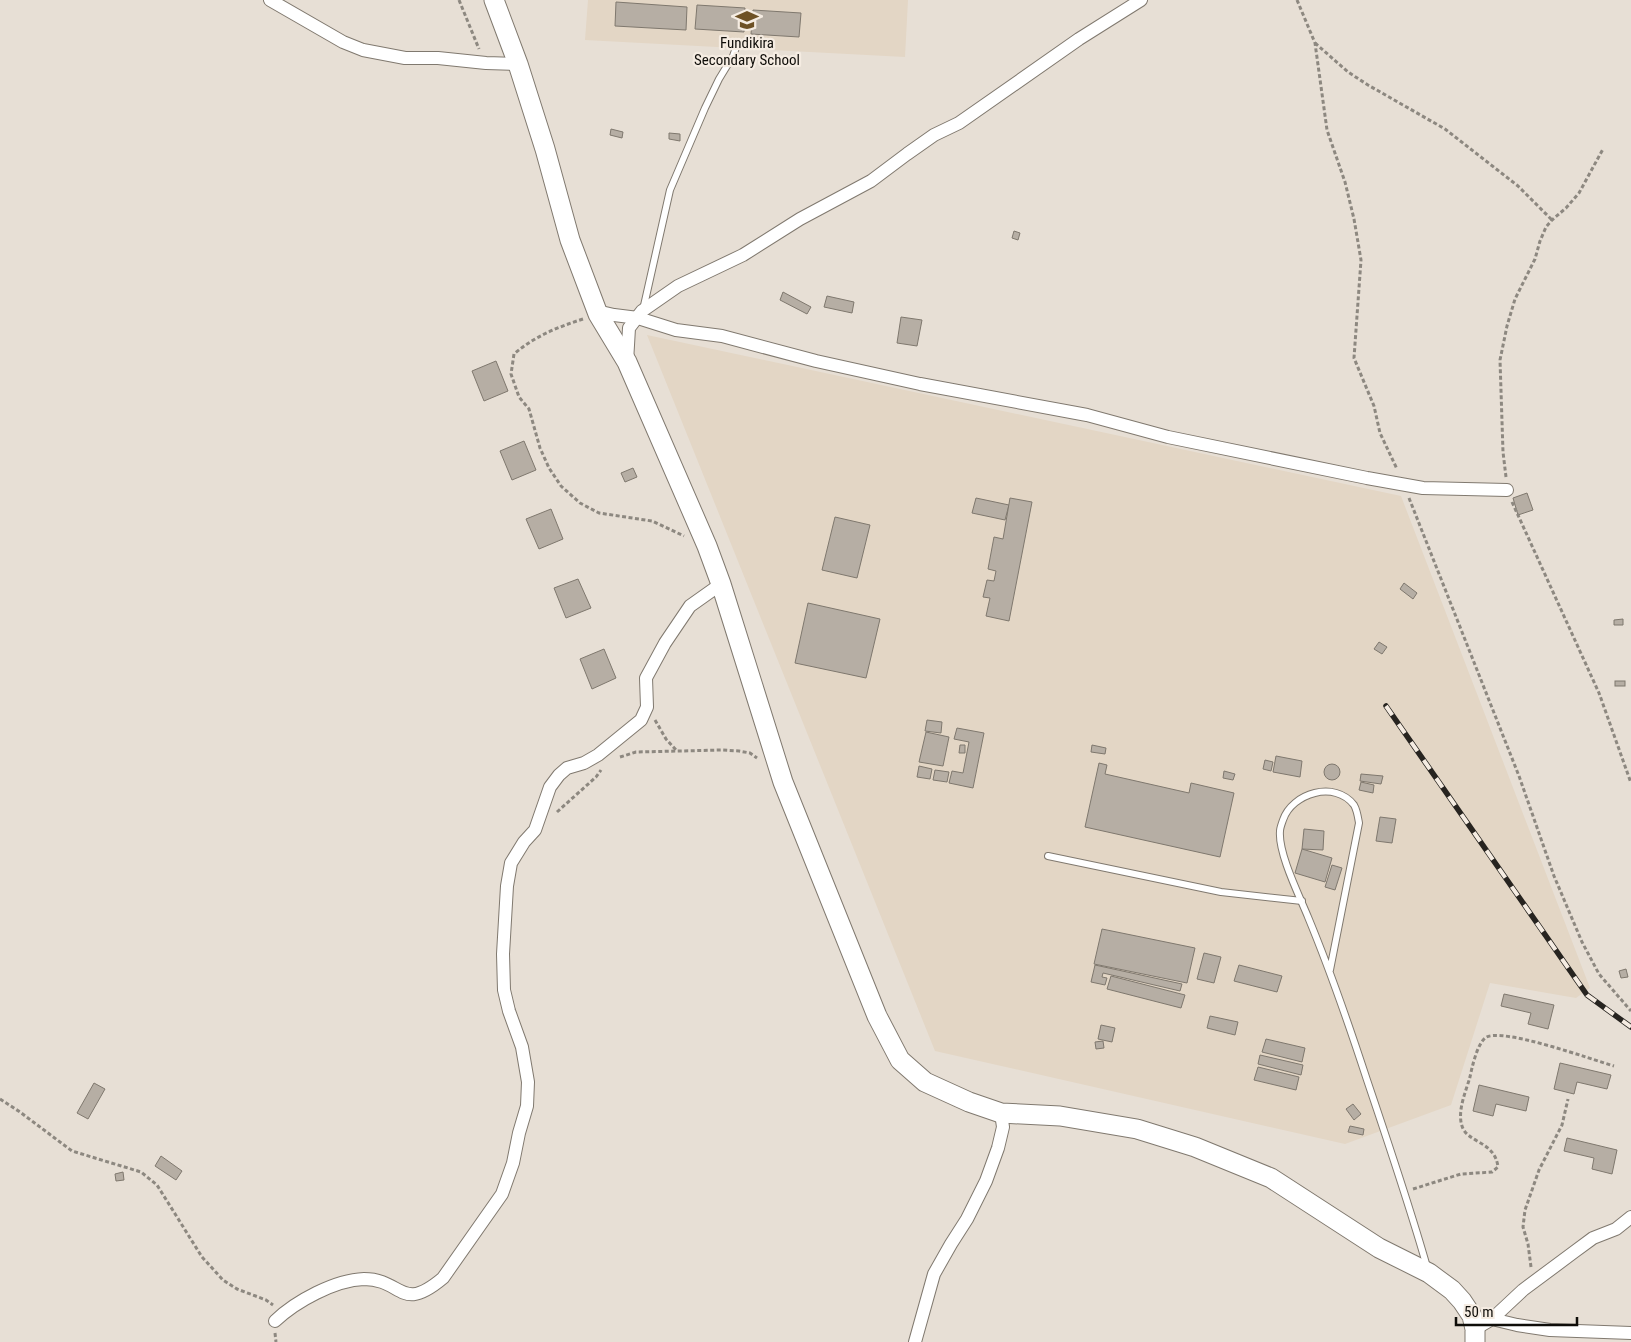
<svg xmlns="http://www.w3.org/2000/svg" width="1631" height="1342" font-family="'Roboto Condensed',sans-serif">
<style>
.built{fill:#e3d6c5}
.building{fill:#b6aea4;stroke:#7f786e}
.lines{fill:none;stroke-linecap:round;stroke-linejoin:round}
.lane-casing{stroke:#80796f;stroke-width:8}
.street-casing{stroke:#80796f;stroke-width:14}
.secondary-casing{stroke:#80796f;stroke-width:21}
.path{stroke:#8d8880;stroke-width:3;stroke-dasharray:4 2.5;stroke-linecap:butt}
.lane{stroke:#fff;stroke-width:6}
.street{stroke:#fff;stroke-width:12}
.secondary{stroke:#fff;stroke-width:19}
.rail-casing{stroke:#272420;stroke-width:5.5}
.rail{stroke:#f5ece2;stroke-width:4;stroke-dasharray:11;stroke-linecap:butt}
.labels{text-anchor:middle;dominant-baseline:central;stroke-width:4.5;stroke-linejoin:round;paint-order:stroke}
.poi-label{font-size:15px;fill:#0f0d09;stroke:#f5ece2}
</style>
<rect width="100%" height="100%" fill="#e7dfd5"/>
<!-- built -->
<g class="built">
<path d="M588,0H908L905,57L585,40Z"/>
<path d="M647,335L1401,496L1590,988L1576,998L1490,983L1451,1105L1345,1144L935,1051Z"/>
</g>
<!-- building -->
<g class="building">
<path d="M616,2L687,7L686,30L615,26Z"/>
<path d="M697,5L745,8L744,32L695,29Z"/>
<path d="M753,10L801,13L799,37L751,34Z"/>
<path d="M611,129L623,132L622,138L610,135Z"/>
<path d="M669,133L680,134V141L669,139Z"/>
<path d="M1014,231L1020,233L1018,240L1012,238Z"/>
<path d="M783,292L811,307L807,314L780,300Z"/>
<path d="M827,296L854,302L852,313L824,307Z"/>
<path d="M901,317L922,320L917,346L897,343Z"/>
<path d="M496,361L508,391L484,401L472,371Z"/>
<path d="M524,441L536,470L512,480L500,451Z"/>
<path d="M633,468L637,477L625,482L621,473Z"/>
<path d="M1527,493L1533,510L1518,515L1513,498Z"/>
<path d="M976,498L1009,505L1005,520L972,513Z"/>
<path d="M1010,498L1032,502L1009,621L986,616L990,598L983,597L987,580L994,581L996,571L988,569L994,537L1003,539Z"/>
<path d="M551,509L563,539L539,549L526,519Z"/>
<path d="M835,517L870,525L857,578L822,570Z"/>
<path d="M578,579L591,608L566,618L554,588Z"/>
<path d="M1404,583L1417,593L1413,599L1400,589Z"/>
<path d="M808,603L880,619L866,678L795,663Z"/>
<path d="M1623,619V625H1614V620Z"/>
<path d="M1379,642L1387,647L1382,654L1374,649Z"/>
<path d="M604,649L616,678L592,689L580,659Z"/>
<rect x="1615" y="681" width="10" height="5"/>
<path d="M927,720L942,722L941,733L925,731Z"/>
<path d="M957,728L984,733L973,788L949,783L952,771L963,773L969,742L954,739Z"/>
<path d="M926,732L949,737L943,766L919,762Z"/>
<path d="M960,745H965V753H959Z"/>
<path d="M1092,745L1106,748L1105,754L1091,752Z"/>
<path d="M1276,756L1302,761L1300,777L1273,772Z"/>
<path d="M1265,760L1273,762L1271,771L1263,769Z"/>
<path d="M1099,763L1107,765L1105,774L1189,793L1191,783L1234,793L1220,857L1085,827Z"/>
<circle cx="1332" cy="772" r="8"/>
<path d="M919,766L932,769L930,779L917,777Z"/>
<path d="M935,770L949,772L947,782L933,780Z"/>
<path d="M1224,771L1235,774L1233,780L1223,778Z"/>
<path d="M1361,774L1383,776L1381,784L1360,781Z"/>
<path d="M1361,782L1374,785L1373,793L1359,790Z"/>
<path d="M1380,817L1396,819L1392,843L1376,841Z"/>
<path d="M1304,829L1324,831L1323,850L1302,849Z"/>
<path d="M1302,849L1332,858L1325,882L1295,873Z"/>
<path d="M1332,865L1342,868L1335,890L1325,887Z"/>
<path d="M1102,929L1195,948L1187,983L1094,964Z"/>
<path d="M1204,953L1221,957L1214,983L1197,979Z"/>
<path d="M1095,965L1182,984L1180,991L1103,973L1102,977L1107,978L1105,985L1091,982Z"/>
<path d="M1239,965L1282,976L1277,992L1234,981Z"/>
<path d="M1626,969L1628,977L1621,978L1619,971Z"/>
<path d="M1111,976L1185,995L1181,1008L1107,989Z"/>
<path d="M1504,994L1554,1005L1548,1029L1528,1024L1531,1013L1501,1006Z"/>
<path d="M1210,1016L1238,1022L1235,1035L1207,1028Z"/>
<path d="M1101,1025L1115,1028L1112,1042L1098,1039Z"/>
<path d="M1266,1039L1305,1048L1302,1062L1262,1052Z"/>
<path d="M1103,1041L1104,1048L1096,1049L1095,1042Z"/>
<path d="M1260,1055L1303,1065L1301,1075L1258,1064Z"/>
<path d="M1560,1063L1611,1075L1607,1089L1577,1082L1574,1094L1554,1089Z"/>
<path d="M1258,1067L1299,1077L1296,1090L1254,1080Z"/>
<path d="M94,1083L105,1089L88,1119L77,1113Z"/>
<path d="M1479,1085L1529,1097L1526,1111L1496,1104L1493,1116L1473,1111Z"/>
<path d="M1353,1104L1361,1114L1354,1120L1346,1109Z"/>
<path d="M1350,1126L1364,1129L1363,1135L1348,1132Z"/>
<path d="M1567,1138L1617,1150L1612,1174L1592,1169L1594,1158L1564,1151Z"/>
<path d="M161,1156L182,1171L176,1180L155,1166Z"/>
<path d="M123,1172L124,1180L116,1181L115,1174Z"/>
</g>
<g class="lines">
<defs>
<g id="lane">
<path d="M643,310L670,190L705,108L719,79L733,56L738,42"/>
<path d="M1048,856L1221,892L1302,901"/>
<path d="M1330,970L1359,823C1358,817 1357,810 1354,805C1335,780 1292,793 1283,820C1282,823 1280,828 1280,831C1278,853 1299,895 1308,917C1330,970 1349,1025 1367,1080C1388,1142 1409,1204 1427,1267"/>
</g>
<g id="street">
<path d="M270,0L343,42L363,50L405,58H438L486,63L518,64"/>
<path d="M598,314L601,312L614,315L638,318L676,330L722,336L816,361L920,384L1087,415L1168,437L1367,478L1423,488L1507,490"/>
<path d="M627,362L629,328L642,311L678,286L743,255L800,219L871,181L907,154L934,135L959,123L1079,39L1141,0"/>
<path d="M1492,1319L1523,1290L1574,1252L1593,1238L1616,1229L1631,1217"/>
<path d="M275,1321C296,1301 335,1280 364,1279C403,1279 400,1314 443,1278L502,1194L513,1163L519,1133L527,1106L528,1082L522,1047L509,1011L504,990L503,954L507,886L511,863L524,842L535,830L550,787L559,775L567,768L584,763L598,755L641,720L647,707L646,678L665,643L690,606L721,584"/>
<path d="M1475,1329L1492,1319L1517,1325L1550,1330L1631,1333"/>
<path d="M915,1342L934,1274L951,1244L967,1219L986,1181L998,1148L1003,1127L1001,1113"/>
</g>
<path id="secondary" d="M494,0L518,64L545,149L570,240L598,314L627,362L707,546L721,584L783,782L877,1016L900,1060L925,1082L969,1102L1001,1113L1060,1116L1137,1129L1195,1147L1271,1178L1379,1248L1429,1273L1452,1290L1462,1301L1472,1316L1475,1329V1342"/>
</defs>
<!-- lane casing -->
<use href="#lane" class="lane-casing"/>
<!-- street casing -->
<use href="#street" class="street-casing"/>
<!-- secondary casing -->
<use href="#secondary" class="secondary-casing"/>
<!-- path -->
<g class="path">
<path d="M459,0L479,49"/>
<path d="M1297,0L1315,43L1327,130L1345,182L1354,219L1361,260L1354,358L1374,406L1380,433L1397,469"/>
<path d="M1315,43L1348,72L1368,85L1445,129L1518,186L1552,220"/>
<path d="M583,319C558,327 535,336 514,354L511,374L519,397L529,409L540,448L549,468L561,486L580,503L599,513L652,521L684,536"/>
<path d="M1506,477L1503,452L1500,360L1507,326L1515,299L1535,259L1540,241L1546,227L1552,220L1566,208L1579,193L1603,149"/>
<path d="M1409,498L1519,776L1554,876L1582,942L1599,974L1631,1011"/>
<path d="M1512,502L1599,693L1631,783"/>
<path d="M655,720L666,739L677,751"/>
<path d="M620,757L636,752L722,750L739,751L750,753L757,758"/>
<path d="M557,812L596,777L601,770"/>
<path d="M0,1099L20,1112L72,1151L141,1172L157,1185L202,1257L223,1280L237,1289L266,1300L273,1305"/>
<path d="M1413,1189L1461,1174L1492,1172L1498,1167C1495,1141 1467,1143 1462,1126C1457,1111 1466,1091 1470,1077C1472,1067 1477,1045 1485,1038C1500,1026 1593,1060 1614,1066"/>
<path d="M1531,1267L1528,1244L1523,1227L1525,1210L1539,1170L1562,1125L1568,1099"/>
<path d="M275,1333L276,1342"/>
</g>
<!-- lane -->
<use href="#lane" class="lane"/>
<!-- street -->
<use href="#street" class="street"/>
<!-- secondary -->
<use href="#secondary" class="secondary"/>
<defs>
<path id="rail" d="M1386,706L1587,995L1631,1027"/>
</defs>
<!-- rail casing -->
<use href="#rail" class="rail-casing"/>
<!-- rail -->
<use href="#rail" class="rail"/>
</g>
<!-- icons -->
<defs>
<symbol id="school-bare" viewBox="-9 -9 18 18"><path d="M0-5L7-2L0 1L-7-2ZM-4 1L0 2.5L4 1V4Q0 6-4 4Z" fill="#6e5125" stroke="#f5ece2" stroke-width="2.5" paint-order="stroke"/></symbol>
</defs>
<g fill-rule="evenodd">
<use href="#school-bare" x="731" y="4" width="32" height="32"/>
</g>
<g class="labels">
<!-- poi labels -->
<g class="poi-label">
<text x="747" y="43">Fundikira<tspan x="747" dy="17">Secondary School</tspan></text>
</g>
</g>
<!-- scale -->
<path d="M1456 1317v8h121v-8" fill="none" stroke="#0f0d09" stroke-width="2.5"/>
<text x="1464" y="1317" font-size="15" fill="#0f0d09" stroke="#f5ece2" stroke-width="4" paint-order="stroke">50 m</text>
</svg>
